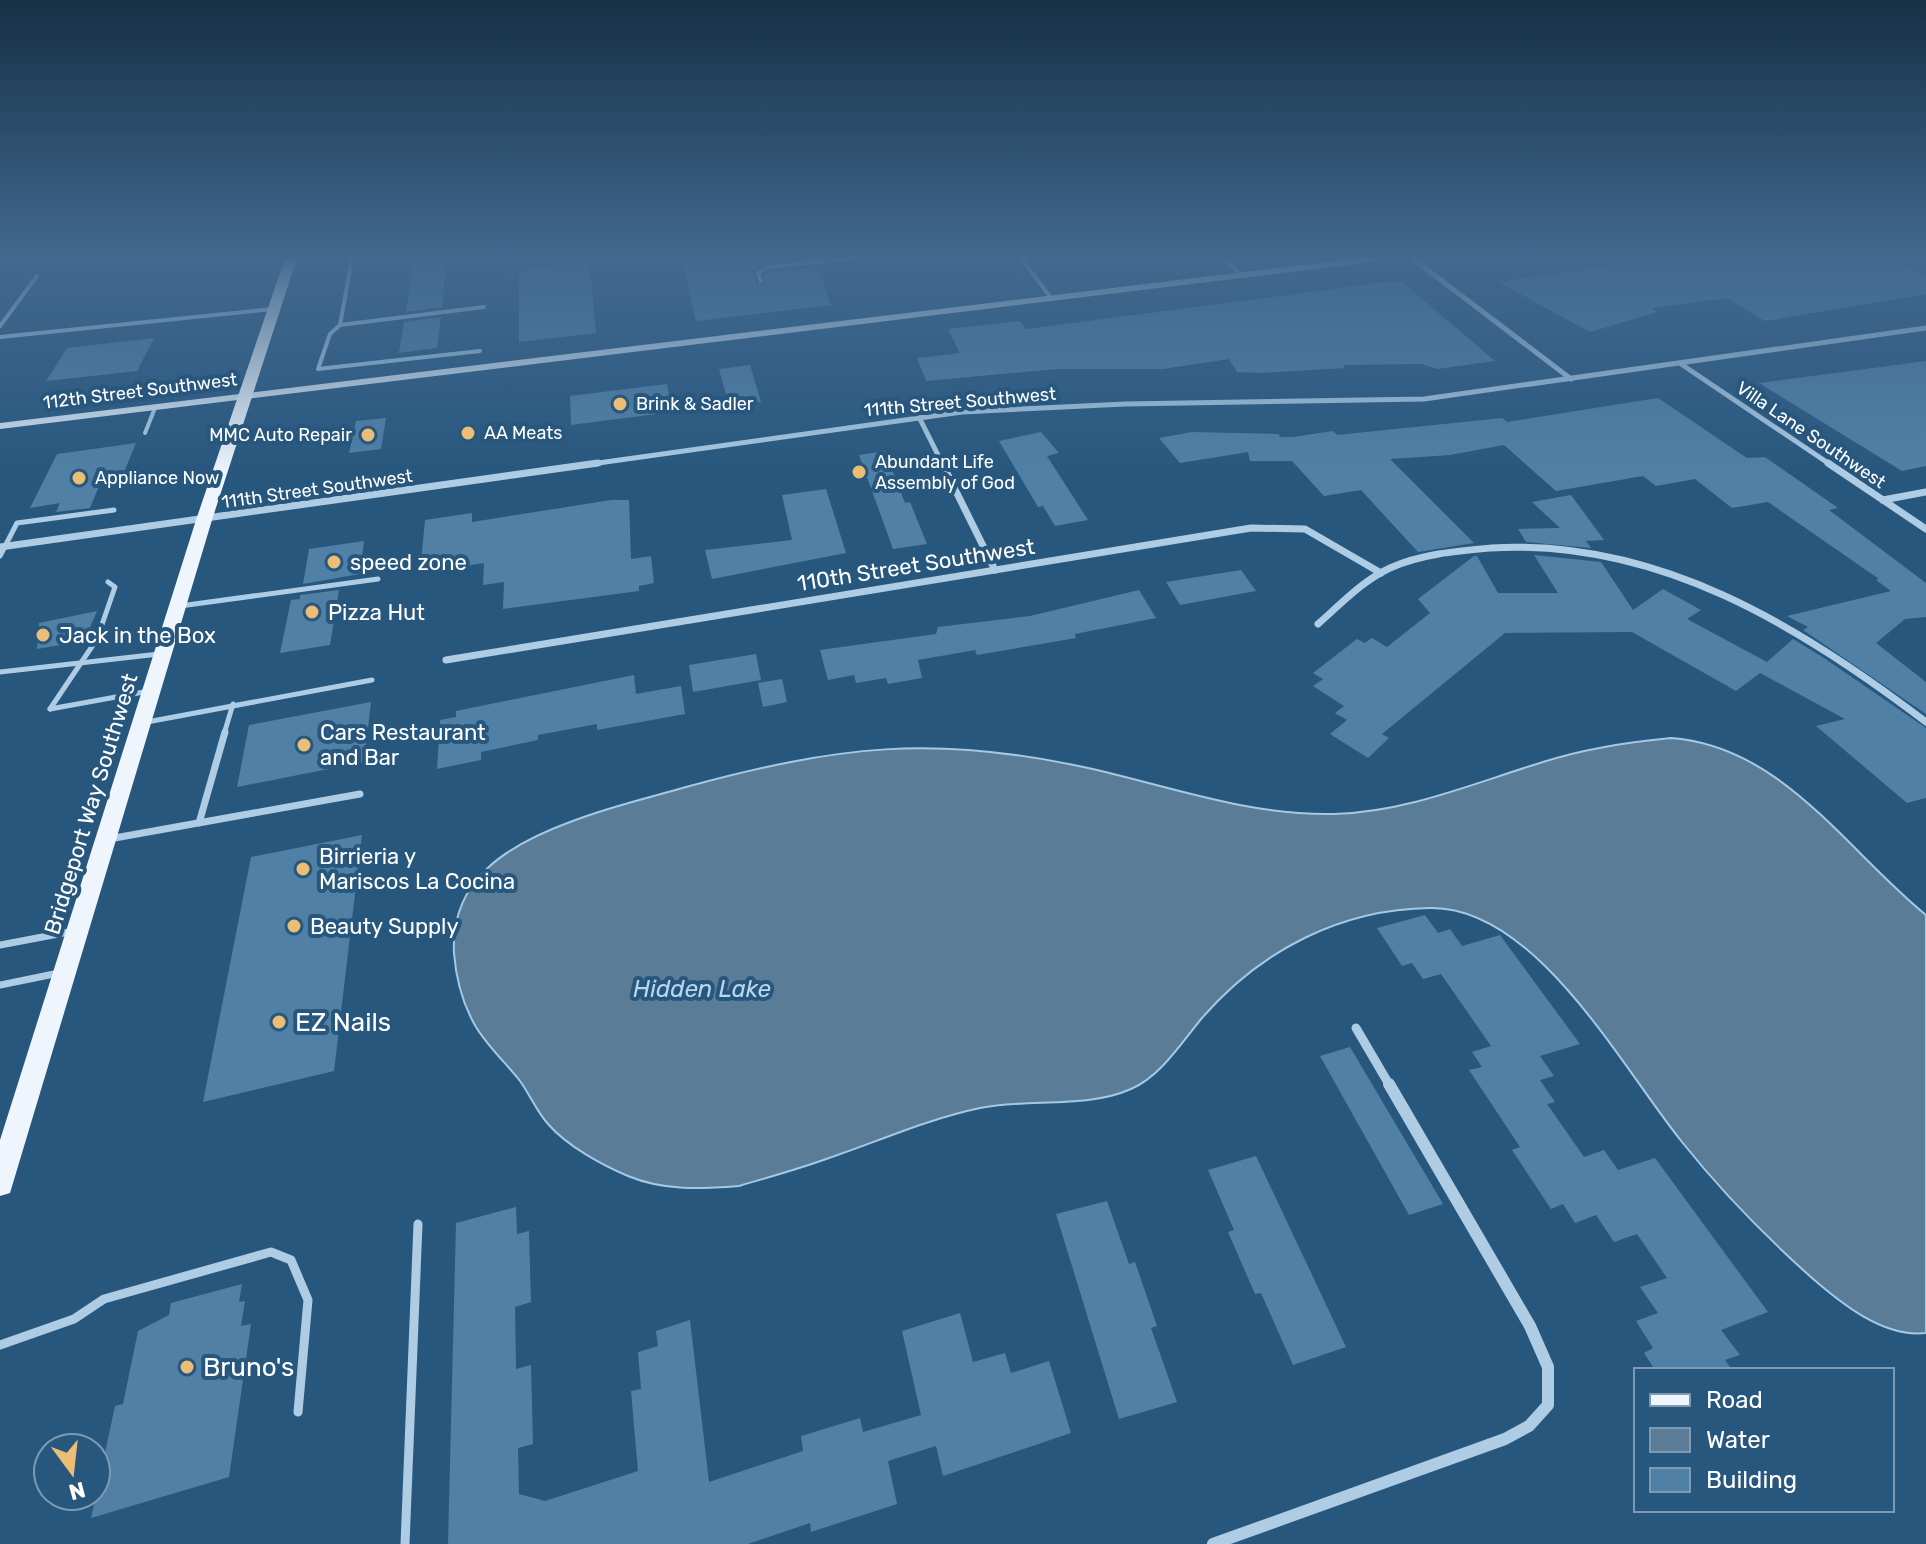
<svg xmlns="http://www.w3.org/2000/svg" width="1926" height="1544" font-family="Rubik,sans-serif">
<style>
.water{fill:#5b7c97;stroke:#a3c9e5;stroke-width:2}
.building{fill:#5080a6}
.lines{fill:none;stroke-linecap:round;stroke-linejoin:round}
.lane-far3{stroke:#aecde5;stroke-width:4}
.lane-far2{stroke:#aecde5;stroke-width:5}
.lane-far1{stroke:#aecde5;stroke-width:7}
.lane{stroke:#aecde5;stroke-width:9}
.street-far3{stroke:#aecde5;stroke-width:5}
.street-far2{stroke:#aecde5;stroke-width:7}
.street-far1{stroke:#aecde5;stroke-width:9}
.street{stroke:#aecde5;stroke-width:12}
.secondary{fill:#d7e7f5;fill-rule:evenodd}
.primary{fill:#eef5fd;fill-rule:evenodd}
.poi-dot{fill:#ecbd74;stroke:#28577e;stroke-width:3}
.labels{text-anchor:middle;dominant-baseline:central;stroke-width:8;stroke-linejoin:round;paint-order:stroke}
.far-street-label{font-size:18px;fill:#fff;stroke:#28577e}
.far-poi-label{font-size:18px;fill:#fff;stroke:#28577e;text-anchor:start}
.poi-label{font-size:22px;fill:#fff;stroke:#28577e;text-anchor:start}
.street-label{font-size:22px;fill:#fff;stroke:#28577e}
.water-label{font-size:24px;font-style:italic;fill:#b9d6ed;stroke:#28577e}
.near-poi-label{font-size:26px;fill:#fff;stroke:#28577e;text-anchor:start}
</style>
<rect width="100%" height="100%" fill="#28577e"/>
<!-- water -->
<path class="water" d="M1671,738C1782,746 1846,850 1926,915V1333C1884,1338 1842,1304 1812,1278C1765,1236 1721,1191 1682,1142C1622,1068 1536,906 1430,908C1340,909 1260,951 1202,1018C1182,1042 1161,1076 1131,1089C1086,1109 1029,1098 980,1108C928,1119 879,1141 829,1158C799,1169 769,1177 739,1186C701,1189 664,1191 628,1176C602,1165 567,1146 548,1124C537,1112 530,1095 520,1081C506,1063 488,1047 476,1027C463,1005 456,979 454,953C450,879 508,845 570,822C608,807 648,798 686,787C837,746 933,734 1088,768C1169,786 1249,816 1334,814C1407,812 1474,783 1543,762C1584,749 1628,742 1671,738Z"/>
<!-- building -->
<g class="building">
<path d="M414,258H447L442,307L406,312Z"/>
<path d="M556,258H589L596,333L519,342V270L556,266Z"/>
<path d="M682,258H808L765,263L753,271L756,283L764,285V275L770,272L817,267L831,305L696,321Z"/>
<path d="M1655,258H1892L1926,275V294L1765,321L1727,298L1651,308L1657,312L1590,332L1499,282Z"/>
<path d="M1386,282H1402L1495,361L1437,369L1421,364L1343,365L1345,368L1260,373L1237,372L1229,359L1163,369H1057L926,381L917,358L960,353L948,329L1020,321L1026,329Z"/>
<path d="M441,317L437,348L399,353L404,322Z"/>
<path d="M154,338L137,371L46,381L67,348Z"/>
<path d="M1926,361V466L1902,471L1759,383Z"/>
<path d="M750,365L761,402L729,406L719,369Z"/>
<path d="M667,384L672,412L571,425L570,396Z"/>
<path d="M1658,398L1747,458L1765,457L1838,508L1829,510L1926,583V617L1905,619L1876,643L1926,682V714L1803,630L1808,627L1787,616L1891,591L1876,580L1879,579L1768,502L1732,508L1695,479L1656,486L1643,476L1556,491L1504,445L1450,455L1390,459L1474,543L1418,552L1361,490L1324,496L1292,461H1250L1248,452L1180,463L1159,438L1192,432L1279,434L1280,437H1293L1333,431L1337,435L1502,418L1507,422Z"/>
<path d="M386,418L381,449L349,453L356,421Z"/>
<path d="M1041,432L1059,453L1047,456L1088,520L1055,526L1043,506L1038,507L999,441Z"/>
<path d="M136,443L122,477L102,479L90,508L56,512L60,503L30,508L57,454Z"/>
<path d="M885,451L905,503L910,502L927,544L893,549L859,455Z"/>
<path d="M826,489L846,553L712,579L705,550L792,540L782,495Z"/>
<path d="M1571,495L1604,540L1586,541L1591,548L1526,542L1518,529L1560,528L1532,502Z"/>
<path d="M611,500H629L631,559L651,556L654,583L639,586V591L503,609L504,582L483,585L484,563L420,573L425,520L472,513V522Z"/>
<path d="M364,541L360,574L303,584L309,549Z"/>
<path d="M1534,555L1601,562L1633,610L1663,589L1701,610L1687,619L1767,662L1793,639L1824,658L1926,728V798L1907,803L1816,726L1845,719L1760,673L1736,691L1632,632L1505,633L1382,734L1389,738L1368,758L1330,734L1347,720L1335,713L1344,706L1313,686L1323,679L1313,673L1357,639L1365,643L1372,638L1387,647L1430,613L1418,599L1474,556H1477L1498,593H1558Z"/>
<path d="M1241,570L1256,591L1180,605L1166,582Z"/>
<path d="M339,590L330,645L280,653L291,600L300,599V595Z"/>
<path d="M1139,590L1156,618L1075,634L1076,638L977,655L975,650L918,660L922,678L888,684L886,678L856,683L854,675L828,680L820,650L936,634L938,627L1030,616Z"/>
<path d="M97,611L84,641L37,649L39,623Z"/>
<path d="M756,654L761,680L693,692L689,665Z"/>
<path d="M634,675L636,694L681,686L685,714L597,730V724L538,735V740L481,752V760L437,769L440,720L456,717V711Z"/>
<path d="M782,679L787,702L763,707L758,683Z"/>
<path d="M371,702L364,762L237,787L249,725Z"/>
<path d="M362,835L334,1071L203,1102L251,857Z"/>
<path d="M1425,915L1438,933L1450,929L1462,946L1500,935L1580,1044L1540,1056L1554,1076L1540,1080L1555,1102L1547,1104L1584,1157L1604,1150L1618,1170L1655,1158L1768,1312L1721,1330L1740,1355L1725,1360L1732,1370H1655L1644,1353L1653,1348L1636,1321L1658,1313L1640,1287L1667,1278L1637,1234L1614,1242L1596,1215L1575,1223L1563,1204L1551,1209L1512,1150L1520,1147L1469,1070L1482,1067L1472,1052L1491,1046L1441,974L1423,979L1412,963L1402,966L1377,928Z"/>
<path d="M1350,1047L1443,1204L1409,1215L1320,1056Z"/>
<path d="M1256,1156L1346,1347L1293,1365L1261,1293L1255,1294L1228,1232L1234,1230L1208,1170Z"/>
<path d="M1107,1201L1129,1264L1135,1262L1157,1326L1151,1328L1177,1402L1119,1419L1056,1214Z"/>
<path d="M516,1207L517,1234L529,1231L531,1302L515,1307L516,1369L531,1365L533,1444L518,1448L519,1494L545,1501L638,1471L631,1391L641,1389L638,1352L658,1346L656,1331L690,1320L709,1482L803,1451L801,1436L860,1418L863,1432L921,1415L902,1331L960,1313L973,1362L1005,1353L1011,1373L1049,1361L1071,1433L943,1476L936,1446L888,1461L897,1504L811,1532L810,1523L748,1544H448L456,1223Z"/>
<path d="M242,1284L239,1302L245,1301L241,1326L251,1324L229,1477L91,1518L115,1406L123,1404L138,1331L169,1315L171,1303Z"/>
</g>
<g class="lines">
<!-- lane-far3 -->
<g class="lane-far3">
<path d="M1021,258L1051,298"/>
<path d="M1223,258L1241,274"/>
<path d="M761,281L758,273L768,267L855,258"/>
<path d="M340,325L352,258"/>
<path d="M0,326L37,276"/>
<path d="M0,337L273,309"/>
<path d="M480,351L318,369L330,334L340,325L484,307"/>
<path d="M145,433L155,408"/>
</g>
<!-- lane-far2 -->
<g class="lane-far2">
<path d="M0,556L17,523L114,510"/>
<path d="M180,606L378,579"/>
<path d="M0,672L159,654"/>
<path d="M50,709L97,639L115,587L108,582"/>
<path d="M50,709L149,691"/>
<path d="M147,722L372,680"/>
<path d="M224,734L233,704"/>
</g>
<!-- lane-far1 -->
<g class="lane-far1">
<path d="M199,823L225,732"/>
<path d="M109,839L360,794"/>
<path d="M0,945L74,931"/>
<path d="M0,985L59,973"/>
</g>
<!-- lane -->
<g class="lane">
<path d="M0,1345L74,1319L104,1299L271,1252L291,1260L308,1300L298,1412"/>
<path d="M405,1544L418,1224"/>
</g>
<!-- street-far3 -->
<g class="street-far3">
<path d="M1412,258L1571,379"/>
<path d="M1681,364L1831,465"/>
<path d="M919,417L943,465"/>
<path d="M584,465L962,412L1125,404L1424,399L1926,328"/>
</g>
<!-- street-far2 -->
<g class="street-far2">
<path d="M942,463L995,570"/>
<path d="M1828,463L1926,529"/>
<path d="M1883,500L1926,492"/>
<path d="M0,547L598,463"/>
<path d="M1318,624C1341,604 1362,581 1390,568C1421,554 1457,551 1491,548C1656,538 1799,625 1926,722"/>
<path d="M446,660L1251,528L1305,529L1381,573"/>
</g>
<!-- street-far1 -->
<path class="street-far1" d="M1356,1028L1390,1086"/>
<!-- street -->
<path class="street" d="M1213,1544L1505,1439L1529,1426L1548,1405V1367L1530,1326L1389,1084"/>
<!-- secondary -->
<path class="secondary" d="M1359,258H1385L1380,261L0,429V423Z"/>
<!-- primary -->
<path class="primary" d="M285,258H297L212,520L13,1183L10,1193L0,1196V1140L196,520Z"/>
</g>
<!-- sky -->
<linearGradient id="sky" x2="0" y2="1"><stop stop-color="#163045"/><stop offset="0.54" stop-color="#42698f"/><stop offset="1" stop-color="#42698f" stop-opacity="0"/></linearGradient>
<rect width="1926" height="474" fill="url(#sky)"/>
<!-- markers -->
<g class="poi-dot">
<circle cx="620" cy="404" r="8"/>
<circle cx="468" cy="433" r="8"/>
<circle cx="368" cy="435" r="8"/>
<circle cx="859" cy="472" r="8"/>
<circle cx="79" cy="478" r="8"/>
<circle cx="334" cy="562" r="8"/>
<circle cx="312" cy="612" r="8"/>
<circle cx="43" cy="635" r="8"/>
<circle cx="304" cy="745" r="8"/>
<circle cx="303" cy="869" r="8"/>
<circle cx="294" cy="926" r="8"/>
<circle cx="279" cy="1022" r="8"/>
<circle cx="187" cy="1367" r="8"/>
</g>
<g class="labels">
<!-- far-street labels -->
<g class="far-street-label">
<text transform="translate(140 391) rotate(-7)">112th Street Southwest</text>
<text transform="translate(960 402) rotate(-5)">111th Street Southwest</text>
<text transform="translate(1811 435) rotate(34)">Villa Lane Southwest</text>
<text transform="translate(317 489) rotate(-8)">111th Street Southwest</text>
</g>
<!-- far-poi labels -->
<g class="far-poi-label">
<text x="636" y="404">Brink &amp; Sadler</text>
<text x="484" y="433">AA Meats</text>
<text x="352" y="435" text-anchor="end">MMC Auto Repair</text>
<text x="875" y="462">Abundant Life<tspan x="875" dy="21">Assembly of God</tspan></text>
<text x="95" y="478">Appliance Now</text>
</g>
<!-- poi labels -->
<g class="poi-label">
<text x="350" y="562">speed zone</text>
<text x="328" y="612">Pizza Hut</text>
<text x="59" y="635">Jack in the Box</text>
<text x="320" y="732">Cars Restaurant<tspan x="320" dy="25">and Bar</tspan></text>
<text x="319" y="856">Birrieria y<tspan x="319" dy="25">Mariscos La Cocina</tspan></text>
<text x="310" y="926">Beauty Supply</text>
</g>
<!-- street labels -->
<g class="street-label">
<text transform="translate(916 565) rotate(-9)">110th Street Southwest</text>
<text transform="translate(91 804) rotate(-73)">Bridgeport Way Southwest</text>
</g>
<!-- water labels -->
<g class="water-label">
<text x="702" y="989">Hidden Lake</text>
</g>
<!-- near-poi labels -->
<g class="near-poi-label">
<text x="295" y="1022">EZ Nails</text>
<text x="203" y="1367">Bruno's</text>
</g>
</g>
<!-- legend -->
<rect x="1634" y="1368" width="260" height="144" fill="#28577e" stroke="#7e9ab2" stroke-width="2"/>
<rect x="1650" y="1394" width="40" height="12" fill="#eef5fd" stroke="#7e9ab2" stroke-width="2"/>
<text x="1706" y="1408" font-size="24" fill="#ffffff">Road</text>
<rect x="1650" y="1428" width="40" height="24" fill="#5b7c97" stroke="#7e9ab2" stroke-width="2"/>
<text x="1706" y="1448" font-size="24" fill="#ffffff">Water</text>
<rect x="1650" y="1468" width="40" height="24" fill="#5080a6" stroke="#7e9ab2" stroke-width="2"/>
<text x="1706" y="1488" font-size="24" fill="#ffffff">Building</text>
<!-- north arrow -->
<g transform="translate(72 1472) rotate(165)"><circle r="38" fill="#28577e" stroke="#7e9ab2" stroke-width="2"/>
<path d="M0-6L14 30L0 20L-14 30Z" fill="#ecbd74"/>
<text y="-12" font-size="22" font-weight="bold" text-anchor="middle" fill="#ffffff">N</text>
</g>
</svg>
